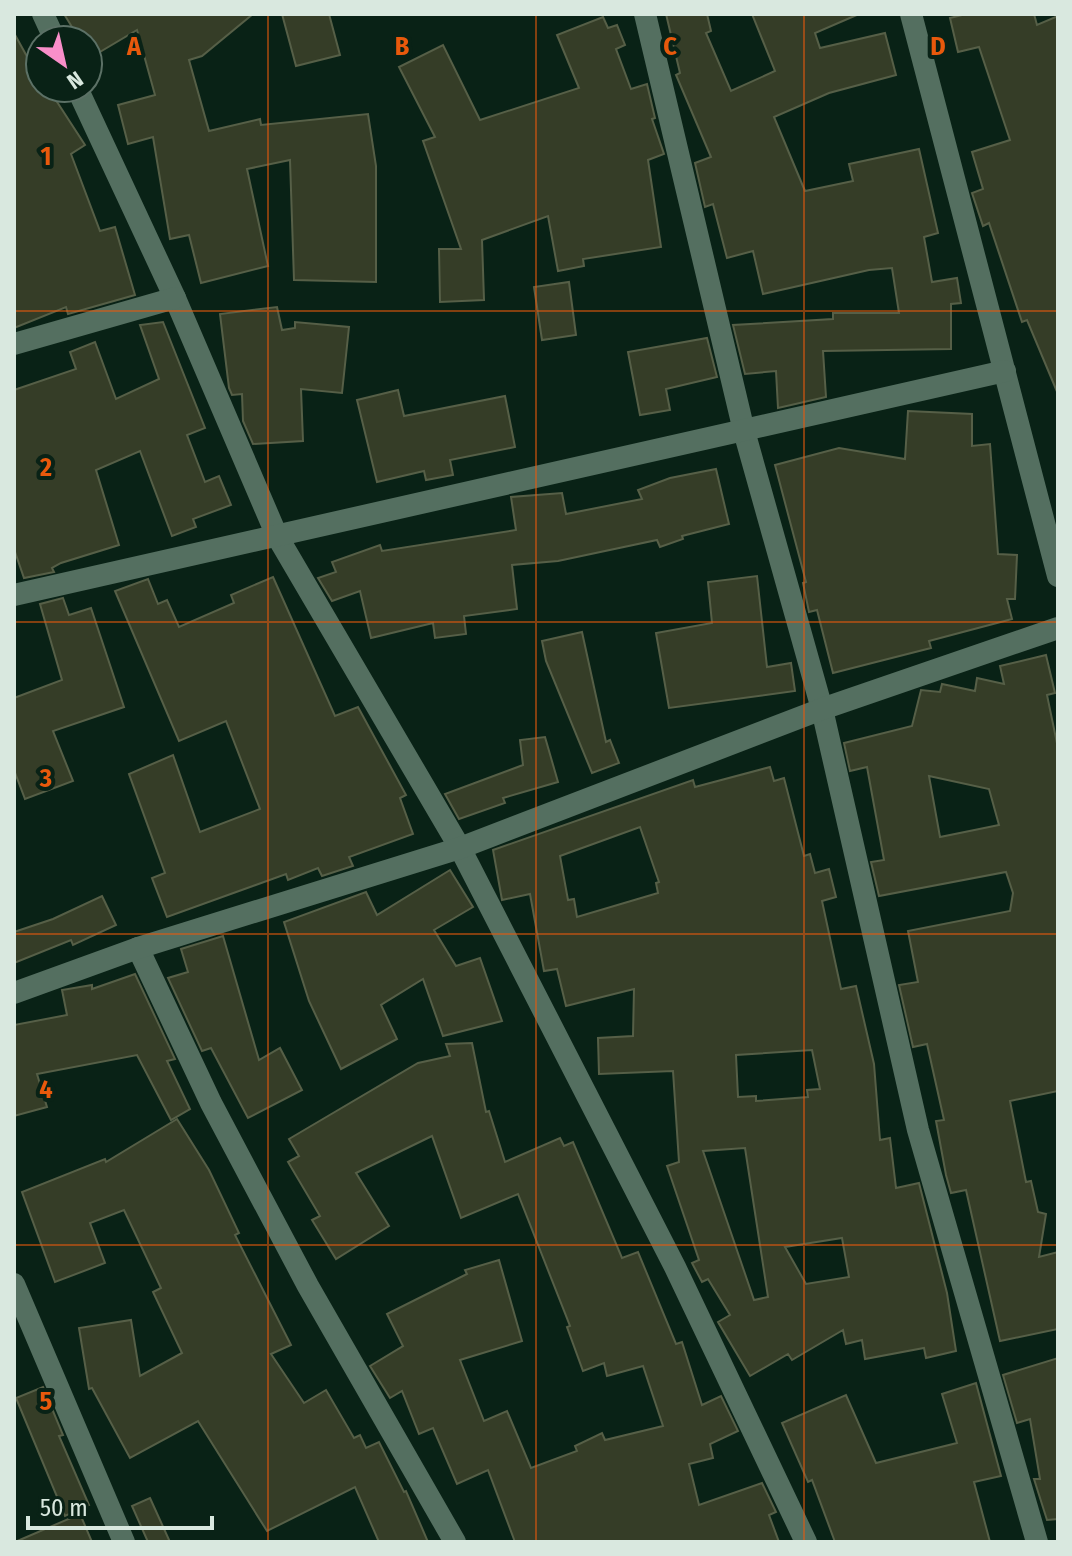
<svg xmlns="http://www.w3.org/2000/svg" width="1072" height="1556" font-family="'Fira Sans Condensed',sans-serif">
<style>
.building{fill:#353d27;stroke:#565f47;stroke-width:2;fill-rule:evenodd}
.lines{fill:none;stroke-linecap:round;stroke-linejoin:round}
.minor{stroke:#546f60;stroke-width:22}
.grid{fill:none;stroke:#e8590c;stroke-width:2;stroke-opacity:0.55}
.grid-label{font-size:26px;text-anchor:middle;font-weight:bold;fill:#e8590c;stroke:#092216;stroke-width:8;stroke-linejoin:round;paint-order:stroke}
</style>
<rect width="100%" height="100%" fill="#092216"/>
<!-- building -->
<g class="building">
<path d="M64,14H253L202,56L189,60L209,131L260,119L261,125L368,114L376,166V282L294,280L290,160L247,169L268,266L201,283L189,235L170,239L153,137L128,144L118,105L155,95L137,30L88,59V40H80Z"/>
<path d="M282,14H329L340,55L296,66Z"/>
<path d="M666,14H707L711,31L706,33L731,91L775,71L752,14H859L815,33L820,48L885,33L896,75L829,93L774,117L805,191L853,181L849,164L919,149L938,233L924,237L932,282L957,278L961,303L951,304V349L823,351L826,397L778,408L776,371L745,374L733,325L833,319V313H899L892,268L869,270L763,294L753,251L727,258L713,204L705,207L695,163L711,157L676,75L680,73Z"/>
<path d="M966,14H1034L1037,25L1058,16V394L1027,320L1022,322L989,223L983,226L972,193L983,189L972,152L1010,140L979,47L958,52L950,18Z"/>
<path d="M603,17L608,28L617,25L625,45L616,49L631,89L647,84L655,118L652,119L664,154L648,160L661,247L583,259L584,266L558,271L548,216L482,240L484,300L440,302L439,249H461L423,141L435,137L399,67L443,45L480,120L579,88L557,35Z"/>
<path d="M14,33L40,80L39,88H48L85,145L71,154L100,231L115,227L135,295L68,314L66,307L14,328Z"/>
<path d="M569,282L576,335L542,340L534,287Z"/>
<path d="M277,307L282,330L295,328V322L349,327L342,393L301,389L303,441L253,444L243,421L242,394L232,395L229,388L220,314Z"/>
<path d="M163,322L205,428L187,435L205,482L219,476L231,505L193,519L196,527L172,536L140,451L96,470L119,545L61,563L52,568L54,572L24,578L14,549V390L76,369L70,352L95,342L116,399L159,379L140,325Z"/>
<path d="M707,338L717,377L666,389L670,410L640,415L628,352Z"/>
<path d="M398,390L404,416L505,396L515,447L450,460L453,475L426,480L424,471L377,482L357,400Z"/>
<path d="M908,411L972,414V446L990,444L998,554L1017,555L1015,599H1007L1012,619L929,641L931,648L833,673L817,610L809,612L803,583L806,582L775,465L839,448L905,459Z"/>
<path d="M716,469L729,524L682,536L683,539L660,547L657,540L558,561L512,565L517,609L464,616L466,634L435,638L433,623L371,638L360,591L332,601L318,578L336,572L332,562L380,545L382,551L516,530L511,497L562,493L566,514L642,499L638,490L670,478Z"/>
<path d="M757,576L767,667L791,663L795,691L669,708L656,633L712,623L708,582Z"/>
<path d="M273,577L335,716L358,707L406,795L400,798L413,834L349,857L353,866L322,876L318,868L288,880L286,874L167,917L152,878L165,873L129,774L173,755L200,832L260,809L226,721L179,741L115,591L148,579L158,604L167,600L179,627L234,603L231,595Z"/>
<path d="M63,598L69,615L91,608L124,707L53,731L73,781L25,799L14,770V698L62,680L40,604Z"/>
<path d="M582,632L606,742L610,740L619,763L592,773L546,661L542,641Z"/>
<path d="M1046,655L1055,693L1047,695L1058,748V1091L1010,1101L1026,1182L1031,1181L1038,1212L1046,1214L1039,1257L1058,1252V1329L1000,1341L966,1190L951,1193L946,1175L936,1121L944,1120L927,1044L913,1047L899,985L918,982L908,931L1010,911L1013,893L1006,872L879,896L871,862L884,860L867,767L850,771L844,743L912,726L921,690L940,692L942,684L975,691L977,678L1004,684L1000,666ZM929,776L989,789L999,825L940,837Z"/>
<path d="M545,737L558,782L503,798L505,803L459,819L445,794L523,765L520,740Z"/>
<path d="M770,767L774,781L784,778L804,856L810,854L815,873L829,869L836,897L822,901L841,989L856,986L874,1064L880,1140L890,1138L896,1188L919,1183L947,1293L956,1351L926,1358L924,1348L865,1359L862,1340L846,1344L843,1330L792,1360L788,1354L750,1376L718,1322L730,1315L708,1279L702,1282L692,1263L699,1260L667,1166L679,1162L673,1071L599,1074L598,1038L633,1036L634,989L566,1006L557,969L544,971L530,894L502,900L493,850L693,780L695,787ZM640,827L659,882L656,883L658,893L577,917L574,899L568,900L560,856ZM812,1050L820,1089L807,1090L808,1097L756,1101V1096L738,1097L736,1055ZM745,1148L768,1297L754,1300L703,1151ZM842,1238L849,1277L806,1284L785,1247Z"/>
<path d="M450,870L473,907L434,930L456,966L480,958L502,1021L443,1036L423,979L381,1005L397,1039L341,1069L309,1001L284,922L366,892L377,915Z"/>
<path d="M102,896L116,925L73,945L71,940L14,963V932L53,919Z"/>
<path d="M223,936L259,1060L280,1048L302,1090L248,1118L211,1048L202,1051L168,978L188,972L181,949Z"/>
<path d="M135,974L175,1059L167,1061L190,1109L171,1120L137,1055L37,1074L47,1107L14,1116V1025L67,1015L62,990L92,985V989Z"/>
<path d="M472,1043L486,1112L489,1111L505,1162L560,1138L564,1146L573,1142L622,1258L638,1252L676,1344L682,1342L702,1405L721,1396L738,1431L710,1444L713,1458L689,1464L699,1505L762,1483L776,1512L769,1515L779,1542H515L488,1470L457,1484L433,1428L419,1434L402,1391L390,1398L370,1366L403,1346L387,1314L467,1274L465,1270L499,1260L522,1341L460,1360L484,1421L507,1411L531,1468L577,1451L575,1446L602,1433L605,1440L663,1426L643,1366L607,1376L604,1363L583,1371L567,1327L570,1326L518,1194L461,1218L432,1136L356,1173L389,1226L336,1259L312,1220L320,1216L288,1162L299,1156L289,1139L418,1063L450,1056L446,1044Z"/>
<path d="M177,1119L209,1170L239,1233L235,1235L291,1345L271,1354L304,1403L326,1390L354,1438L360,1435L366,1448L379,1442L404,1492L406,1491L428,1542H379L355,1487L267,1531L198,1421L130,1458L92,1388L89,1389L79,1328L131,1320L140,1376L182,1353L153,1292L161,1288L124,1210L90,1223L105,1263L55,1282L22,1192L105,1159L106,1162Z"/>
<path d="M1058,1358V1519L1047,1520L1034,1479H1040L1030,1419L1017,1423L1003,1375Z"/>
<path d="M976,1383L1001,1476L974,1482L990,1542H835L812,1480L808,1482L782,1423L846,1395L876,1463L957,1443L942,1394Z"/>
<path d="M43,1387L63,1435L59,1436L89,1505L65,1516L16,1398Z"/>
<path d="M150,1498L170,1542H148L132,1506Z"/>
<path d="M80,1514L92,1542H15Z"/>
</g>
<g class="lines">
<!-- minor -->
<g class="minor">
<path d="M43,14L55,40"/>
<path d="M645,14L744,431L822,709L918,1130L1037,1542"/>
<path d="M911,14L1058,576"/>
<path d="M77,88L175,298L277,536L460,848L675,1267L806,1542"/>
<path d="M14,344L175,298"/>
<path d="M14,595L1005,371"/>
<path d="M138,948L211,1103L308,1286L455,1542"/>
<path d="M14,993L138,948L460,848L822,709L1058,628"/>
<path d="M14,1284L124,1542"/>
</g>
</g>
<!-- grid -->
<path class="grid" d="M268,14V1542M536,14V1542M804,14V1542M14,311H1058M14,622H1058M14,934H1058M14,1245H1058"/>
<g class="grid-label">
<text x="134" y="55">A</text>
<text x="402" y="55">B</text>
<text x="670" y="55">C</text>
<text x="938" y="55">D</text>
<text x="46" y="165">1</text>
<text x="46" y="476">2</text>
<text x="46" y="787">3</text>
<text x="46" y="1098">4</text>
<text x="46" y="1410">5</text>
</g>
<!-- border -->
<rect width="1072" height="1556" fill="none" stroke="#d9e8df" stroke-width="32"/>
<!-- north arrow -->
<g transform="translate(64 64) rotate(146)"><circle r="38" fill="#092216" stroke="#5c7166" stroke-width="2"/>
<path d="M0-6L14 30L0 20L-14 30Z" fill="#f98fc9"/>
<text y="-12" font-size="22" font-weight="bold" text-anchor="middle" fill="#d9e8df">N</text>
</g>
<!-- scale -->
<path d="M28 1516v12h184v-12" fill="none" stroke="#d9e8df" stroke-width="4"/>
<text x="40" y="1516" font-size="24" fill="#d9e8df" stroke="#092216" stroke-width="6" paint-order="stroke">50 m</text>
</svg>
